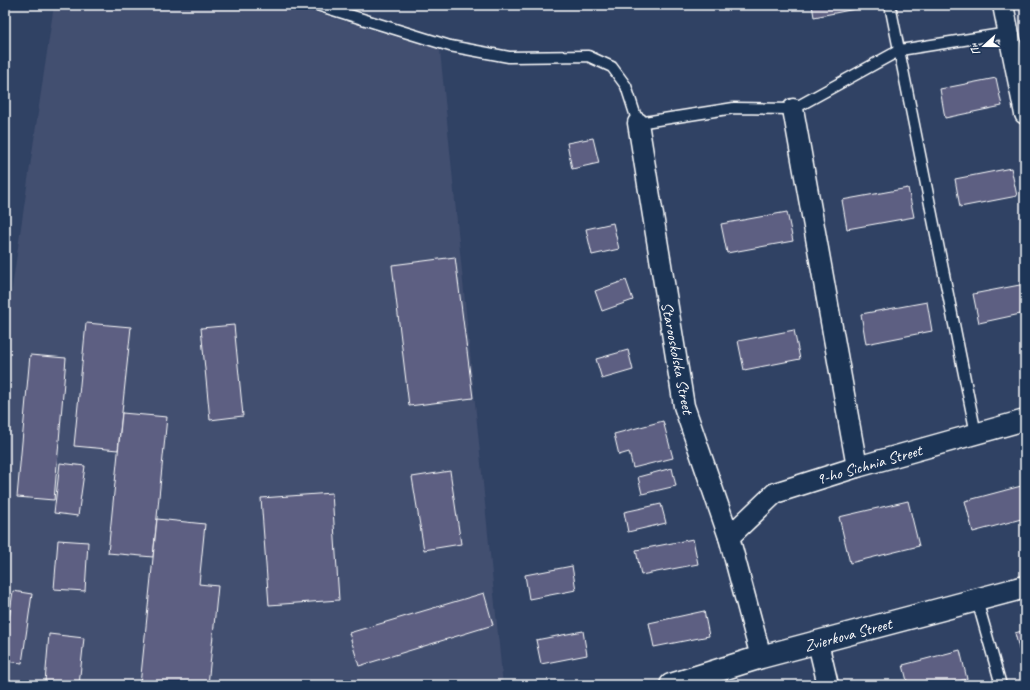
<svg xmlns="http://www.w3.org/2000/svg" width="1030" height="690" font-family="Caveat,sans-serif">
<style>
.built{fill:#424f70}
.building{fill:#5d5f82;stroke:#fff}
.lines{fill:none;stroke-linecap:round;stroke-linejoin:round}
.service-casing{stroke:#fff;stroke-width:13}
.minor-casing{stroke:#fff;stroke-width:23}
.tertiary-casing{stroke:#fff;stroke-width:25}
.service{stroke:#1d3557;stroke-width:10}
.minor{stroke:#1d3557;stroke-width:20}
.tertiary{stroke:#1d3557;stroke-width:22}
.labels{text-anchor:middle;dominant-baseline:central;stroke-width:4;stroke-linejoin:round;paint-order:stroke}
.street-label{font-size:16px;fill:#fff;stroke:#1d3557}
</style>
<rect width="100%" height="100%" fill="#304264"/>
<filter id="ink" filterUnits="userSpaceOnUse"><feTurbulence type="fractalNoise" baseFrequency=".025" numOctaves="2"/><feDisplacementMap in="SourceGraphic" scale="8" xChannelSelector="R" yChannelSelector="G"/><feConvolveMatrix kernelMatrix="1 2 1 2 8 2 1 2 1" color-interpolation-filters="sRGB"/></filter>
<g filter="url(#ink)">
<!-- built -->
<path class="built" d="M54,5H291L440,50L503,685H5V335Z"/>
<!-- building -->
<g class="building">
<path d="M812,5H871V6L814,17Z"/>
<path d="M996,78L1002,106L945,118L940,89Z"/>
<path d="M593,138L599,163L572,169L567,143Z"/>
<path d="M1011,168L1017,196L960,207L955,179Z"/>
<path d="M908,188L914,217L847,229L842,200Z"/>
<path d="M787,212L793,241L727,253L721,224Z"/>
<path d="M613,223L619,249L592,255L586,229Z"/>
<path d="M455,257L473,398L409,406L392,265Z"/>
<path d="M626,280L633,300L602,311L595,291Z"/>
<path d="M1025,284V313L979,323L973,294Z"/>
<path d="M927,302L932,331L866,344L861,314Z"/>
<path d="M86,323L131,327L118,450L74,446Z"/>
<path d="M234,325L243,416L210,420L201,328Z"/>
<path d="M794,330L800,359L744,370L738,341Z"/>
<path d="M628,350L633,370L602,379L596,359Z"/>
<path d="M30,355L66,358L54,500L17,497Z"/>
<path d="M122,413L167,417L153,557L108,553Z"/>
<path d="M663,421L673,458L633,468L629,452L619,455L614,434Z"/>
<path d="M60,463L85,466L78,516L54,513Z"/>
<path d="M672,468L676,486L642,494L638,477Z"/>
<path d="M450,471L461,544L424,550L412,477Z"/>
<path d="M1025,485V518L973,532L965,501Z"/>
<path d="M332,493L339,600L269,605L261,498Z"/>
<path d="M908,501L919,546L850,563L839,517Z"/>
<path d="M661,504L666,523L628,532L624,512Z"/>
<path d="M157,519L205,524L199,584L218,586L208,685H140Z"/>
<path d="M693,539L698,564L641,575L636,550Z"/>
<path d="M58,540L88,542L85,591L54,589Z"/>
<path d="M572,566L576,590L529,599L525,575Z"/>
<path d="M13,591L32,594L22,663L5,661V648Z"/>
<path d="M484,593L493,625L359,666L349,633Z"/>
<path d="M704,611L709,636L654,647L649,623Z"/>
<path d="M1025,630V660L1022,661L1015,633Z"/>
<path d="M583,631L587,655L541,664L536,640Z"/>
<path d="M49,634L84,638L79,685L45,682Z"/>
<path d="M960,650L967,679L942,685H908L903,665Z"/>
</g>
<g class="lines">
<defs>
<g id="service">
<path d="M317,5L450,46L509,57L588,56L612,67L626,86L638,123L734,108L793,109L900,50L1008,33"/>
<path d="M890,5L976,434"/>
<path d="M977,600L1001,685"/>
</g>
<g id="minor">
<path d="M1003,5L1025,114"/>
<path d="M793,109L857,467"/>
<path d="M638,123L684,406L729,537L761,657"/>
<path d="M729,537L775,493L857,467L1025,420"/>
<path d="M818,643L828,685"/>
</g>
<path id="tertiary" d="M671,685L761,657L1025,587"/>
</defs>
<!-- service casing -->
<use href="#service" class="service-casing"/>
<!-- minor casing -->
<use href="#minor" class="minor-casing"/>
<!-- tertiary casing -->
<use href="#tertiary" class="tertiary-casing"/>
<!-- service -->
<use href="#service" class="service"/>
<!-- minor -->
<use href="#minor" class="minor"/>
<!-- tertiary -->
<use href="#tertiary" class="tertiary"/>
</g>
</g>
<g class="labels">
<!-- street labels -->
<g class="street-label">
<text transform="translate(677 358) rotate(79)">Starooskolska Street</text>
<text transform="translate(869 465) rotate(-16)">9-ho Sichnia Street</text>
<text transform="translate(848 635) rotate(-15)">Zvierkova Street</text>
</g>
</g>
<!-- margin -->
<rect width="1030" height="690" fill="none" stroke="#1d3557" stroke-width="20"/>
<rect x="10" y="10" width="1010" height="670" fill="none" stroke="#fff" stroke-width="1.5" filter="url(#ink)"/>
<!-- north arrow -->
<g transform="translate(984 46) rotate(249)" stroke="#1d3557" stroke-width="3" paint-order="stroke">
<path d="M0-3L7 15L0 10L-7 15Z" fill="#ffffff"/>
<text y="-6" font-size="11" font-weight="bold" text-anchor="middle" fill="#ffffff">Пн</text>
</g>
</svg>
